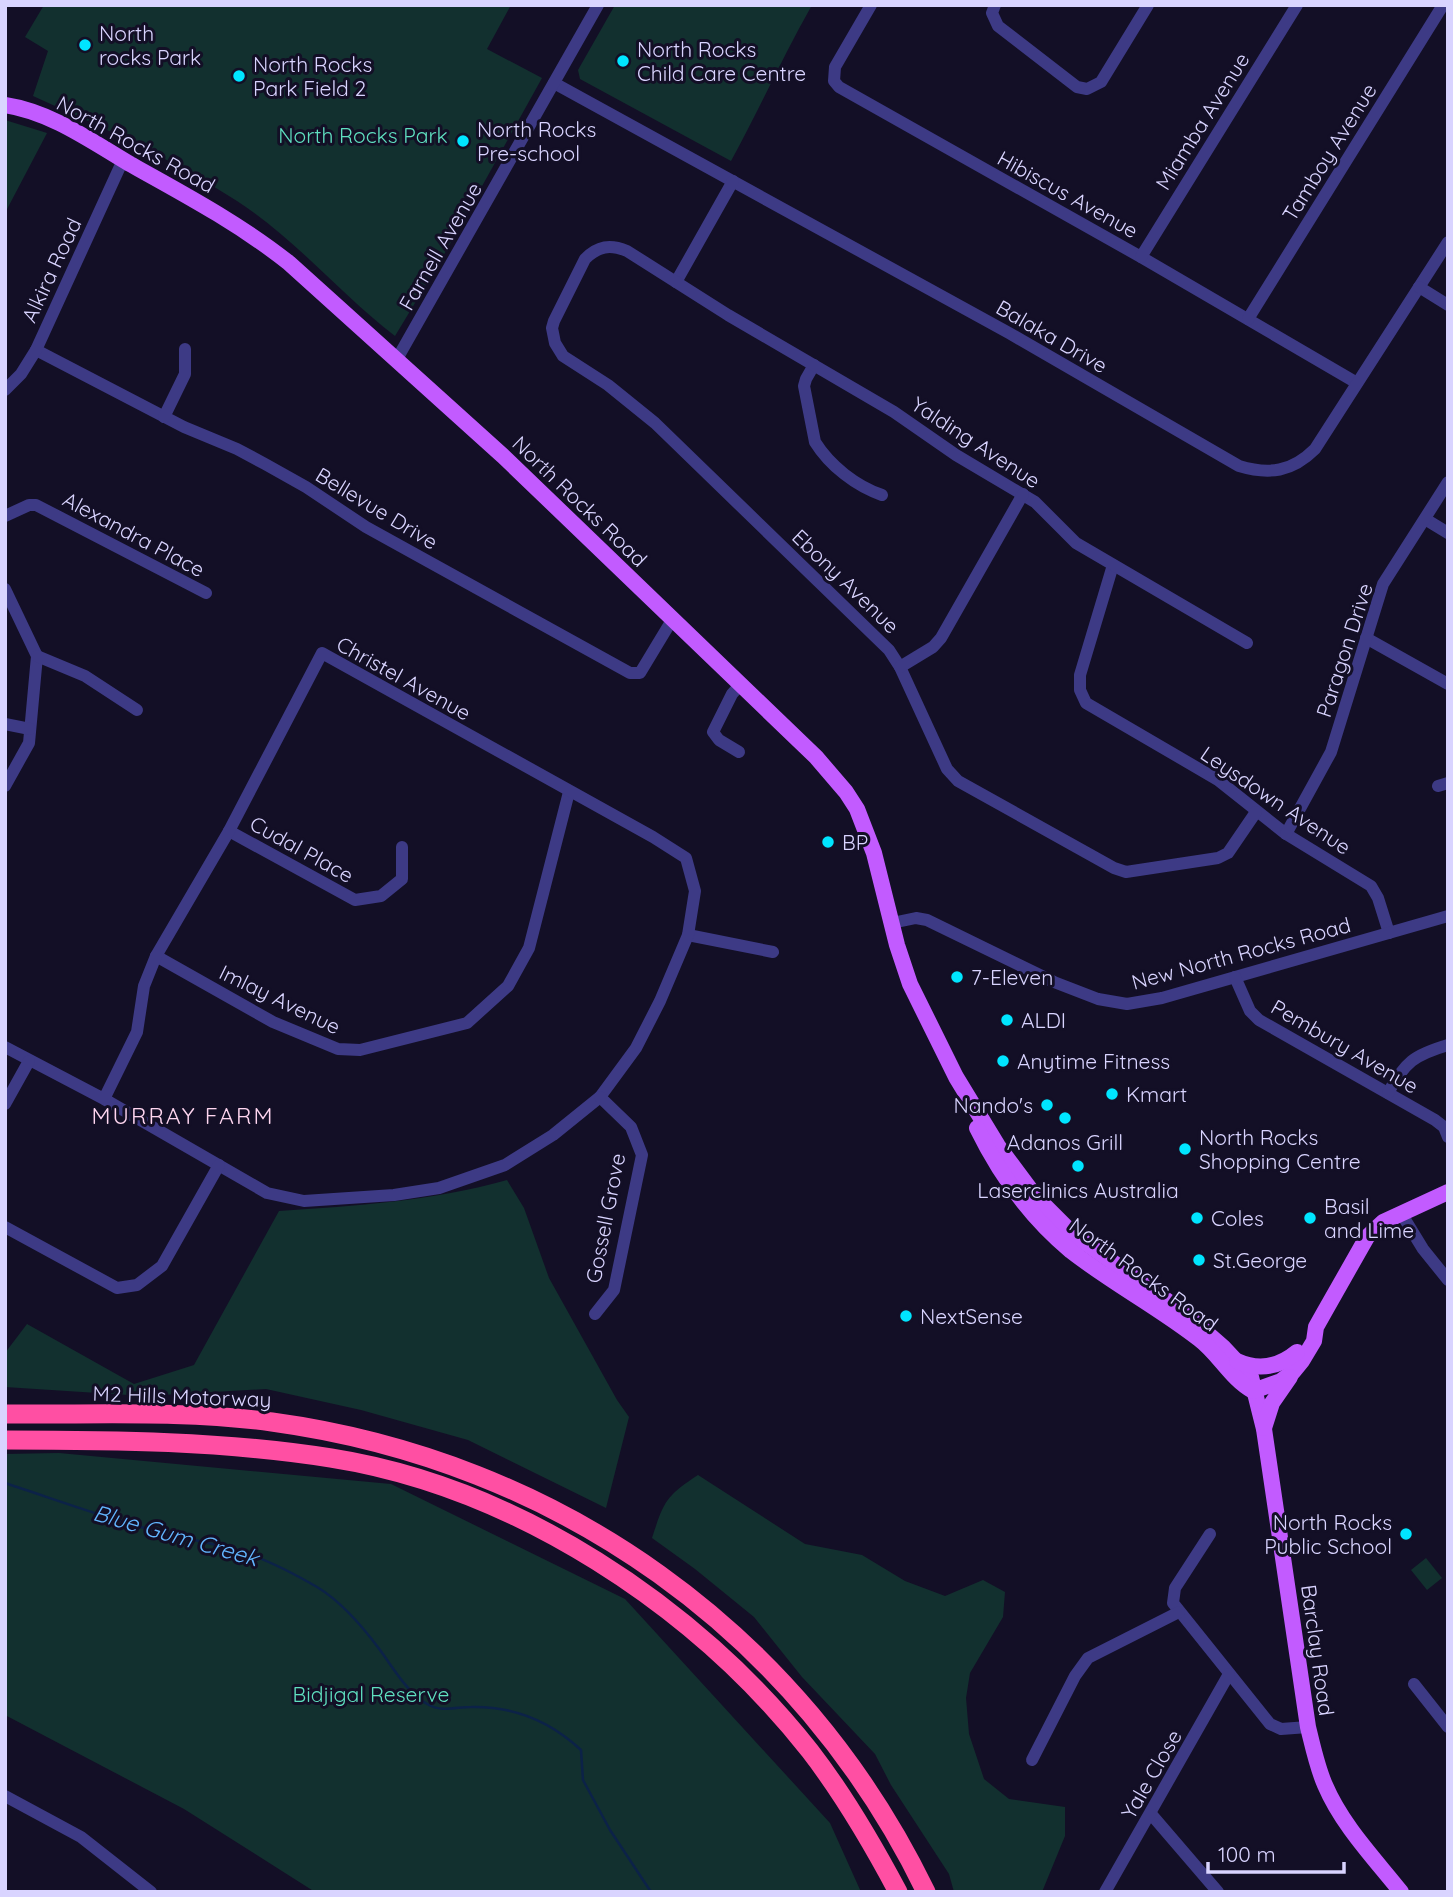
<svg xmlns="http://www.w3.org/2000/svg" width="1453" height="1897" font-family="Quicksand,sans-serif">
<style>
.green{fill:#12302f}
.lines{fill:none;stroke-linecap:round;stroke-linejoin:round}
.stream{stroke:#0c2248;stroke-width:2.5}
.minor{stroke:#3d3a85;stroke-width:12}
.major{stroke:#c25bff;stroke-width:16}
.highway{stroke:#ff4fa3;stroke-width:19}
.poi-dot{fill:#00e5ff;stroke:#130f26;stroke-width:2.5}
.labels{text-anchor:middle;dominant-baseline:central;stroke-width:6;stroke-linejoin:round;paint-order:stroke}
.poi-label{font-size:21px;fill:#d9d4ff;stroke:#130f26;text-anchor:start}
.street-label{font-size:21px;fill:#d9d4ff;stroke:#130f26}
.park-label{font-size:21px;fill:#5fe0c0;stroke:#130f26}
.neighbourhood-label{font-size:23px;letter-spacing:2px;fill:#ffd6f0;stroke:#130f26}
.water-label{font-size:23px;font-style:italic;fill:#62b6ff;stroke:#130f26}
</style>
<rect width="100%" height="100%" fill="#130f26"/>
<!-- green -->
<g class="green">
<path d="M44,5H511L487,49L542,78L441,260L395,336C340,294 296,239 237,201C172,159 102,127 33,96L48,51L25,37Z"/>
<path d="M615,5H812C783,56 759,110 731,161L580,79L578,70Z"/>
<path d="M5,120L47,133L5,213Z"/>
<path d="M507,1180L524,1208L549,1278L617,1400L629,1417L606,1508L468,1440L361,1410L266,1389L144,1396L5,1387V1353L27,1324L134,1384L194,1365L279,1211C356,1206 432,1201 507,1180Z"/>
<path d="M59,1453L391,1484L625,1599L830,1823L861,1892H315L184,1809L5,1715V1454Z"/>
<path d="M698,1475L805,1544L862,1555L905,1581L945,1596L983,1580L1005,1592L1003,1617L970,1673L966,1698L969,1734L984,1779L1009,1799L1065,1807V1836L1042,1892H954L949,1874L891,1785L875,1754L802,1677L754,1617L695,1569L652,1538C664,1501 666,1496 698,1475Z"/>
<path d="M1426,1558L1442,1578L1427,1590L1411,1570Z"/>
</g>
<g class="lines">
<!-- stream -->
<path class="stream" d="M5,1483C54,1499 102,1517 152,1530C179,1537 207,1542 235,1550C263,1557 291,1572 317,1587C342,1602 363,1627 380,1650C394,1669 408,1694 429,1705C442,1712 457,1707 471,1707C514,1706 550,1721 581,1750L583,1780L610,1830L651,1892"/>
<!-- minor -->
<g class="minor">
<path d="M871,5L835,67L834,81L839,87L1141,257L1357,383"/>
<path d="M995,5L992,13L998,26L1077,87L1087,89L1101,82L1148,5"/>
<path d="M554,83L1009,333L1239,466C1269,475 1292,472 1315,449L1448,242"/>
<path d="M1141,257L1297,5"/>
<path d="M676,282L733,181"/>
<path d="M1419,287L1448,305"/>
<path d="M1248,319L1443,5"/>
<path d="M36,350L184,427L237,449L265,464L306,487L366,527L630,673H640L672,620"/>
<path d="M397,359L598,5"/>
<path d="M814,365L806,379L804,386L815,442C830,466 856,486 882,495"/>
<path d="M5,390L21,374L36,350L123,160"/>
<path d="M164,417L185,374V349"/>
<path d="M5,516L29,505H36L206,593"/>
<path d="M1425,519L1448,533"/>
<path d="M1113,565L1080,675V690L1086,703L1218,780L1286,834L1371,886L1378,898L1389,933"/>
<path d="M5,589L37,656L29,743L5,786"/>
<path d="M1366,638L1448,684"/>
<path d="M1247,643L1076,543L1035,502L956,455L894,412L728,315L627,251C610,244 598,246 585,259L554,321L552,328L555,343L563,356L608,385L655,423L889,650L900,667L947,769L958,781L1114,868L1126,872L1218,858L1228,853L1256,812"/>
<path d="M37,656L85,676L137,710"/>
<path d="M900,667L933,647L941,638L1023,494"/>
<path d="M5,724L30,729"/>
<path d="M739,752L719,740L713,732L732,694L740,685"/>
<path d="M1438,786L1448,783"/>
<path d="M229,831L355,900L381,896L402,879V847"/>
<path d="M1286,834L1331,752L1383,584L1448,482"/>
<path d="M892,923L916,918L927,920L1054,982L1098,999L1127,1004L1162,998L1448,916"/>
<path d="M688,935L773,952"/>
<path d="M156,956L273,1022L338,1049L360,1050L467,1023L508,986L529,948L569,792"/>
<path d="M1235,977L1250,1011L1259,1020L1435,1120L1444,1127L1448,1137"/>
<path d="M5,1047L104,1099L267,1193L304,1201L394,1195L439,1188L505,1165L553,1135L600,1097L636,1048L660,1001L688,935L695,891L686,858L653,837L322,653L229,831L156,956L144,986L137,1032L104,1099"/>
<path d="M1388,1093C1405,1062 1414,1055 1448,1045"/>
<path d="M5,1104L29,1061"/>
<path d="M1401,1213L1423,1249L1448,1280"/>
<path d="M5,1227L117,1288L137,1285L162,1266L219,1165"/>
<path d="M595,1314L614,1290L642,1155L631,1127L600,1097"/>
<path d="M1210,1534L1175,1588L1173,1603L1270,1724L1281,1729L1308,1727"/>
<path d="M1414,1684L1448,1727"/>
<path d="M1032,1760L1075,1676L1088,1658L1179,1612"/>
<path d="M5,1796L81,1837L151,1892"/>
<path d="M1151,1814L1218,1892"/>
<path d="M1105,1892L1229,1674"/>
</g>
<!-- major -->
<g class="major">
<path d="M5,105C51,112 91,141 130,164C184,194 240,224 289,263L503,456L816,757L846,792L857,809L874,853L897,945L910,984L956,1077L998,1146L1036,1197L1073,1234L1183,1312L1223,1347L1251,1377L1264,1429L1308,1727C1313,1747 1317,1767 1325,1785C1342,1825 1374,1858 1401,1892"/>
<path d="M977,1128C1000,1175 1030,1217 1071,1251C1112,1283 1158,1307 1199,1339C1219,1354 1231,1379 1253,1391L1281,1381L1293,1372L1302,1361L1314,1341L1316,1327L1325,1311L1367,1237L1383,1222L1448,1192"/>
<path d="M1237,1361C1259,1371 1279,1367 1297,1352"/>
<path d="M1264,1428L1272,1403L1290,1377"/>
</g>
<!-- highway -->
<g class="highway">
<path d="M5,1414C94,1415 184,1410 272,1422C558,1461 800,1632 926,1892"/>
<path d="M5,1440C114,1440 224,1441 331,1458C515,1487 696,1606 810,1751C844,1795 872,1843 898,1892"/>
</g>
</g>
<!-- markers -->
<g class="poi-dot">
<circle cx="85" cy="45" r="7"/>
<circle cx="623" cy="61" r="7"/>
<circle cx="239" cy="76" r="7"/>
<circle cx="463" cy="141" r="7"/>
<circle cx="828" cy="842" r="7"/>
<circle cx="957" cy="977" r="7"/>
<circle cx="1007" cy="1020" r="7"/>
<circle cx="1003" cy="1061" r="7"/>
<circle cx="1112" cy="1094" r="7"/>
<circle cx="1047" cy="1105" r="7"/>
<circle cx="1065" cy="1118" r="7"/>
<circle cx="1185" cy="1149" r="7"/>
<circle cx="1078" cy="1166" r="7"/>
<circle cx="1197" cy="1218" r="7"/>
<circle cx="1310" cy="1218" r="7"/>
<circle cx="1199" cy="1260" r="7"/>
<circle cx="906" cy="1316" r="7"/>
<circle cx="1406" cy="1534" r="7"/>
</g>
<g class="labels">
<!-- poi labels -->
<g class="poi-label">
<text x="99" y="33">North<tspan x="99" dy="24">rocks Park</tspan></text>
<text x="637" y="49">North Rocks<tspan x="637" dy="24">Child Care Centre</tspan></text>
<text x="253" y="64">North Rocks<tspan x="253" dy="24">Park Field 2</tspan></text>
<text x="477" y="129">North Rocks<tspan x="477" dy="24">Pre-school</tspan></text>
<text x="842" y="842">BP</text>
<text x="971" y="977">7-Eleven</text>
<text x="1021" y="1020">ALDI</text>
<text x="1017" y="1061">Anytime Fitness</text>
<text x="1126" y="1094">Kmart</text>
<text x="1033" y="1105" text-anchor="end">Nando's</text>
<text x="1199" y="1137">North Rocks<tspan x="1199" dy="24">Shopping Centre</tspan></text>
<text x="1065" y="1142" text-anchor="middle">Adanos Grill</text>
<text x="1078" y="1190" text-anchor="middle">Laserclinics Australia</text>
<text x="1324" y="1206">Basil<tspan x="1324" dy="24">and Lime</tspan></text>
<text x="1211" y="1218">Coles</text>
<text x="1213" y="1260">St.George</text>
<text x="920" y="1316">NextSense</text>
<text x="1392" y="1522" text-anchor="end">North Rocks<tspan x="1392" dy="24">Public School</tspan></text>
</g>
<!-- street labels -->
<g class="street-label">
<text transform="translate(1202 121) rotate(-58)">Miamba Avenue</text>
<text transform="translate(136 144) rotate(29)">North Rocks Road</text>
<text transform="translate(1329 152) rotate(-58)">Tamboy Avenue</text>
<text transform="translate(1068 194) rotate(29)">Hibiscus Avenue</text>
<text transform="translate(440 246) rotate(-60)">Farnell Avenue</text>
<text transform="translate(51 270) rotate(-65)">Alkira Road</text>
<text transform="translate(1052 336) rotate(30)">Balaka Drive</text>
<text transform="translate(976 442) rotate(33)">Yalding Avenue</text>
<text transform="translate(580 501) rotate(44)">North Rocks Road</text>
<text transform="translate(377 508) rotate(31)">Bellevue Drive</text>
<text transform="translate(134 534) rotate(28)">Alexandra Place</text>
<text transform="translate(846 581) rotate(44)">Ebony Avenue</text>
<text transform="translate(1344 650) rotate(-72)">Paragon Drive</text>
<text transform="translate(404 678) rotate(29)">Christel Avenue</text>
<text transform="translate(1276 800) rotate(34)">Leysdown Avenue</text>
<text transform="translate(302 849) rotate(29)">Cudal Place</text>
<text transform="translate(1241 953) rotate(-15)">New North Rocks Road</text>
<text transform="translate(280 999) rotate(26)">Imlay Avenue</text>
<text transform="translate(1345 1046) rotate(30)">Pembury Avenue</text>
<text transform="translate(605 1218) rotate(-79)">Gossell Grove</text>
<text transform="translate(1144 1274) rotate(36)">North Rocks Road</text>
<text transform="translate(182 1396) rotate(2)">M2 Hills Motorway</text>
<text transform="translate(1318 1650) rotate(82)">Barclay Road</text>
<text transform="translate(1151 1774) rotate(-60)">Yale Close</text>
</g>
<!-- park labels -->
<g class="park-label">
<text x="363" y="135">North Rocks Park</text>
<text x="371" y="1694">Bidjigal Reserve</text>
</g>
<!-- neighbourhood labels -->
<g class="neighbourhood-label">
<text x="183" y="1115">MURRAY FARM</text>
</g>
<!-- water labels -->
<g class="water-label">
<text transform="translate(176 1535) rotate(16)">Blue Gum Creek</text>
</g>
</g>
<!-- border -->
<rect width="1453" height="1897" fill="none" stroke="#d9d4ff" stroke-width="14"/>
<!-- scale -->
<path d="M1208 1862v10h136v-10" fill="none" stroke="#d9d4ff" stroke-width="3.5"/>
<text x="1218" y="1862" font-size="21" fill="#d9d4ff" stroke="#130f26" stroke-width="5" paint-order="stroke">100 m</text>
</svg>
